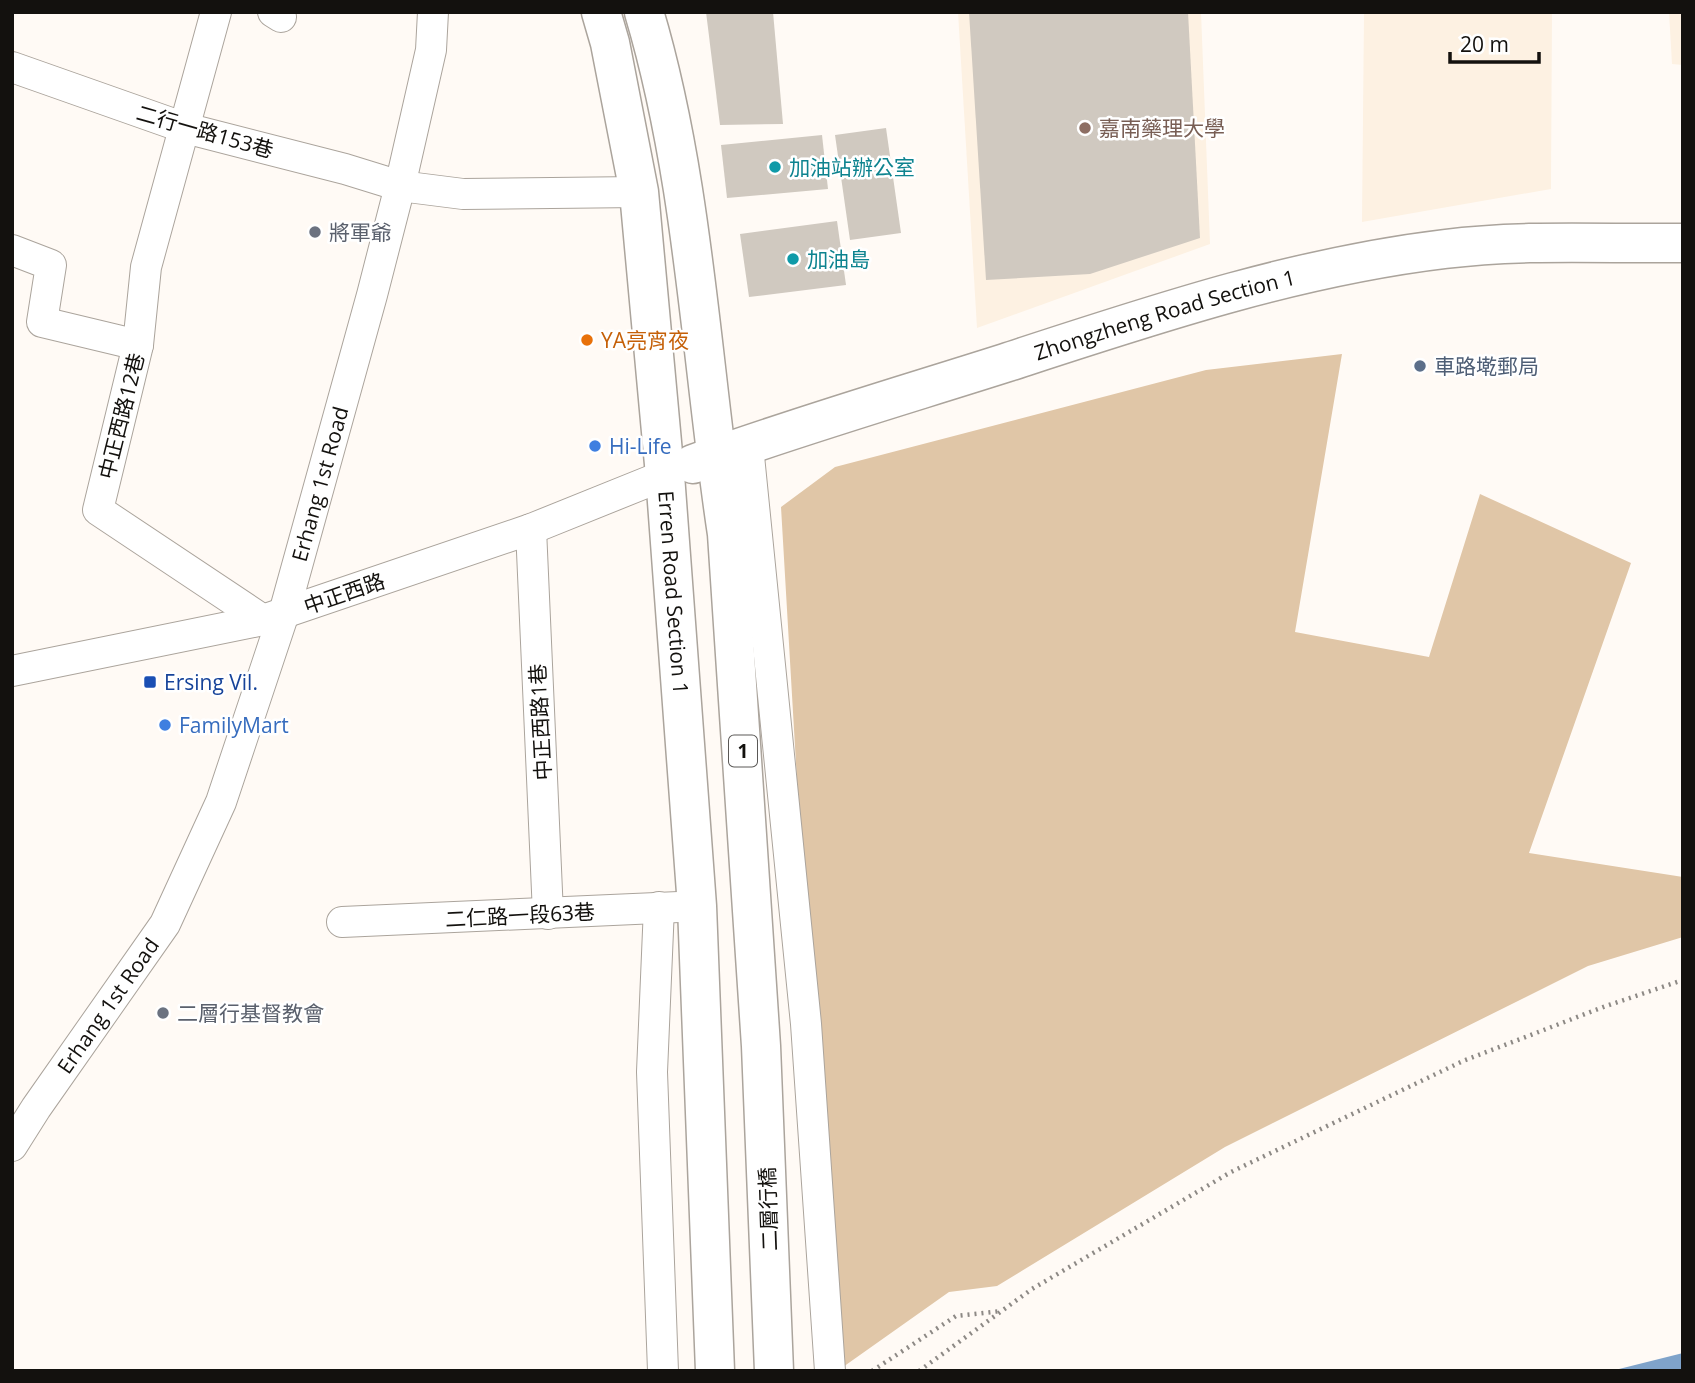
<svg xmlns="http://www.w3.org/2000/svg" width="1695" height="1383" font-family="'Open Sans','Noto Sans TC',sans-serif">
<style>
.built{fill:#fdf1e2}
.green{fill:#e0c6a7}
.water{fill:#7fa3ca}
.building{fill:#d0c9c0}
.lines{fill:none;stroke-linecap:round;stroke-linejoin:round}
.minor-casing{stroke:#aba49c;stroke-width:32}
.major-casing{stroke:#aba49c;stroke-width:41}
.path{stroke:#8d8985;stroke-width:4.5;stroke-dasharray:2 5;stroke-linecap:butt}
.minor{stroke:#fff;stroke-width:30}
.major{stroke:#fff;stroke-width:38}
.education-dot{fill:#8d6e63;stroke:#fff;stroke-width:2.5}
.culture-dot{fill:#0f9aa8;stroke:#fff;stroke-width:2.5}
.worship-dot{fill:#6b7280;stroke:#fff;stroke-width:2.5}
.food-dot{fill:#e8710a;stroke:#fff;stroke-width:2.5}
.service-dot{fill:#5c6f8a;stroke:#fff;stroke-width:2.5}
.shop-dot{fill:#3f7fe0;stroke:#fff;stroke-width:2.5}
.transit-dot{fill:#1a4fb4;stroke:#fff;stroke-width:2.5}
.labels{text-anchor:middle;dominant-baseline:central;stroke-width:5;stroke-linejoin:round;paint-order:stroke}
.shield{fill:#fff;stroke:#5a5856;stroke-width:2}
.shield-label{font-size:19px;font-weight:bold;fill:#13110e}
.education-label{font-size:21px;fill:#785e54;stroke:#fff;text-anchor:start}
.street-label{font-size:21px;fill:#13110e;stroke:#fff}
.culture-label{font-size:21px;fill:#0d838f;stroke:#fff;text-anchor:start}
.worship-label{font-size:21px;fill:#5b616d;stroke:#fff;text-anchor:start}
.food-label{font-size:21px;fill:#c56008;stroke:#fff;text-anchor:start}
.service-label{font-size:21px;fill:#4e5e75;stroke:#fff;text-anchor:start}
.shop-label{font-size:21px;fill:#366cbe;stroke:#fff;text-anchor:start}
.transit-label{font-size:21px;fill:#164399;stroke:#fff;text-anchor:start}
</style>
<rect width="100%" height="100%" fill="#fffaf5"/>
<!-- built -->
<g class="built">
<path d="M958,12H1201L1210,244L977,328Z"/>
<path d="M1364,12H1552L1551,189L1362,222Z"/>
<path d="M1669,12H1683V65L1672,64Z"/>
</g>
<!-- green -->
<path class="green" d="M1342,354L1295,632L1429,657L1480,494L1631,563L1529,853L1683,877V937L1588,966L1225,1147L997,1286L949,1292L843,1367L802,866L781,507L835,467L1206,370Z"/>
<!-- water -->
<path class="water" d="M1683,1353V1371H1611Z"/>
<!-- building -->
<g class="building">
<path d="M706,12H773L783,124L720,125Z"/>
<path d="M969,12H1188L1200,238L1090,274L986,280Z"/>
<path d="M886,128L901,233L850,240L835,135Z"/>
<path d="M822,135L828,189L727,198L721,145Z"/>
<path d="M837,221L846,285L749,297L740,234Z"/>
</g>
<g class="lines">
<defs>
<g id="minor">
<path d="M216,12L146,267L138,345L98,510L263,620"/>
<path d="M273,12L281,17"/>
<path d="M12,67L185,128L345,169L400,186L463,194L639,192"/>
<path d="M12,250L51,265L42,322L138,345"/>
<path d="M748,446L806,1024L830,1371"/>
<path d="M531,529L548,914"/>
<path d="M12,671L263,620L531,529L665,475"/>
<path d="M659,907L652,1072L663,1371"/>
<path d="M342,922L679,907"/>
<path id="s1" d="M12,1146L36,1108L165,924L221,802L284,613L372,295L400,186L431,50L433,12"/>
</g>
<g id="major">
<path id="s2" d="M601,12L610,43L639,192L665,475L697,906L715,1371"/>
<path d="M644,12C694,179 701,362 727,534L761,1046L774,1371"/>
<path id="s3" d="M693,464C795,427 901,396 1005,363C1149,316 1294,267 1445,249C1523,239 1604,244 1683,243"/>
</g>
</defs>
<!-- minor casing -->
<use href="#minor" class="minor-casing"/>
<!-- major casing -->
<use href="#major" class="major-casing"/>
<!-- path -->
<g class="path">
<path d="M872,1371L956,1316L1001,1311"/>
<path d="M919,1371L1032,1289L1231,1172L1463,1061L1606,1006L1683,980"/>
</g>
<!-- minor -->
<use href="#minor" class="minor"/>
<!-- major -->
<use href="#major" class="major"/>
</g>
<!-- markers -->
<circle class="education-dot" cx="1085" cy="128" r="7"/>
<g class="culture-dot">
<circle cx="775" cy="167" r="7"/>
<circle cx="793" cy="259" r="7"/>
</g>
<g class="worship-dot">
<circle cx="315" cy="232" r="7"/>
<circle cx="163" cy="1013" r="7"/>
</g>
<circle class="food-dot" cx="587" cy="340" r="7"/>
<circle class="service-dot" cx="1420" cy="366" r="7"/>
<g class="shop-dot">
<circle cx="595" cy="446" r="7"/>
<circle cx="165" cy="725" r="7"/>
</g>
<rect class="transit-dot" x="143" y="675" width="14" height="14" rx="3.5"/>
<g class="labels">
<!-- shield labels -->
<rect class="shield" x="729" y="735.5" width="28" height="31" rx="5"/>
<g class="shield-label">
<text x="743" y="751">1</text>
</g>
<!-- education labels -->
<g class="education-label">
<text x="1099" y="128">嘉南藥理大學</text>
</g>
<!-- street labels -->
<g class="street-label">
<text transform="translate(205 131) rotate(16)">二行一路153巷</text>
<text stroke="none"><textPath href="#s3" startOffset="495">Zhongzheng Road Section 1</textPath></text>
<text transform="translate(121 416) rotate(-76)">中正西路12巷</text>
<text stroke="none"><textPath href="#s1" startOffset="737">Erhang 1st Road</textPath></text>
<text stroke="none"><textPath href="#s2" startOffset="586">Erren Road Section 1</textPath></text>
<text transform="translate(344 593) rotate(-19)">中正西路</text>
<text transform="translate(540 722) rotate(-93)">中正西路1巷</text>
<text transform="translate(520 915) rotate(-3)">二仁路一段63巷</text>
<text stroke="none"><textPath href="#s1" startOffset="170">Erhang 1st Road</textPath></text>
<text transform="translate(768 1209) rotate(-92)">二層行橋</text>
</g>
<!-- culture labels -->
<g class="culture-label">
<text x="789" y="167">加油站辦公室</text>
<text x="807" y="259">加油島</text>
</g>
<!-- worship labels -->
<g class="worship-label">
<text x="329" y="232">將軍爺</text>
<text x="177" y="1013">二層行基督教會</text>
</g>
<!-- food labels -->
<g class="food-label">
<text x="601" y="340">YA亮宵夜</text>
</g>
<!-- service labels -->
<g class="service-label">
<text x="1434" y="366">車路墘郵局</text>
</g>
<!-- shop labels -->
<g class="shop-label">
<text x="609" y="446">Hi-Life</text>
<text x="179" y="725">FamilyMart</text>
</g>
<!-- transit labels -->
<g class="transit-label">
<text x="164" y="682">Ersing Vil.</text>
</g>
</g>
<!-- border -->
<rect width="1695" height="1383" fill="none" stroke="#13110e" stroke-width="28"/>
<!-- scale -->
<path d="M1450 52v10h89v-10" fill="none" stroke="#13110e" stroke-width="3.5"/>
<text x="1460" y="52" font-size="21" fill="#13110e" stroke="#ffffff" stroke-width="5" paint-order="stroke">20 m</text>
</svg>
